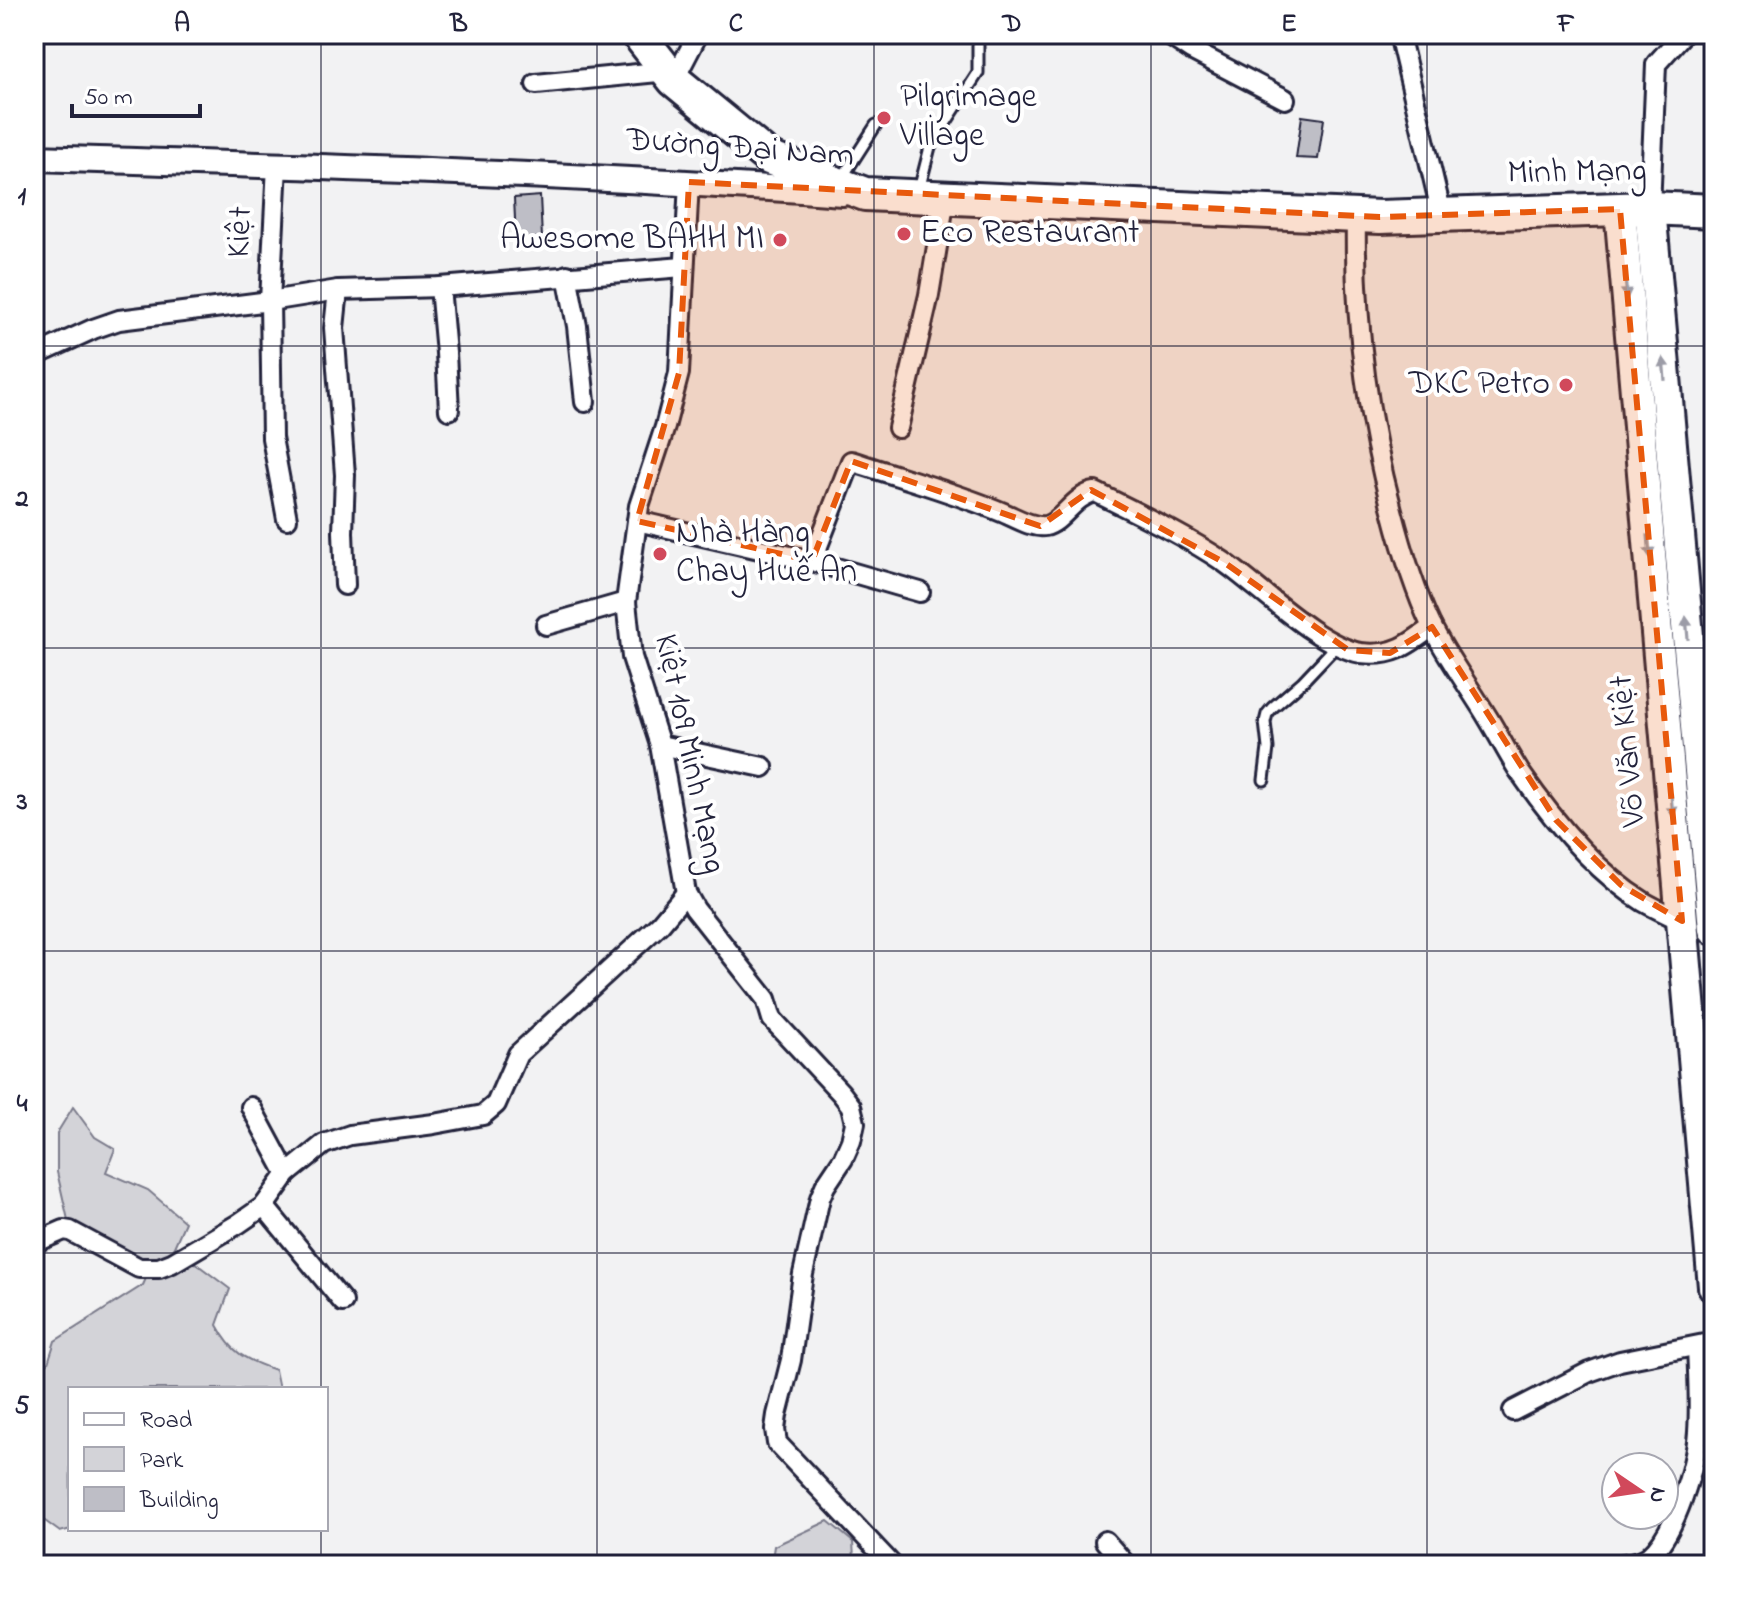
<svg xmlns="http://www.w3.org/2000/svg" width="1748" height="1599" font-family="'Indie Flower',sans-serif">
<style>
.green{fill:#d3d3d8;stroke:#7a7a8a;stroke-width:2}
.building{fill:#bebec6;stroke:#22223b;stroke-width:2}
.lines{fill:none;stroke-linecap:round;stroke-linejoin:round}
.service-casing{stroke:#22223b;stroke-width:15}
.minor-casing{stroke:#22223b;stroke-width:24}
.tertiary-casing{stroke:#22223b;stroke-width:30}
.primary-casing{stroke:#22223b;stroke-width:36}
.trunk-casing{stroke:#22223b;stroke-width:38}
.service{stroke:#fff;stroke-width:9}
.minor{stroke:#fff;stroke-width:18}
.tertiary{stroke:#fff;stroke-width:24}
.primary{stroke:#fff;stroke-width:30}
.trunk{stroke:#fff;stroke-width:32}
.oneway{fill:#9c9ca7}
.marked{fill:#e8590c;fill-opacity:0.2;stroke:#e8590c;stroke-width:6;stroke-dasharray:16 10;stroke-linejoin:round}
.grid{fill:none;stroke:#22223b;stroke-width:2;stroke-opacity:0.55}
.poi-dot{fill:#d1495b;stroke:#fff;stroke-width:3}
.labels{text-anchor:middle;dominant-baseline:central;stroke-width:8;stroke-linejoin:round;paint-order:stroke}
.poi-label{font-size:34px;fill:#22223b;stroke:#fff;text-anchor:start}
.street-label{font-size:34px;fill:#22223b;stroke:#fff}
.neatline{fill:none;stroke:#22223b;stroke-width:3}
.grid-label{font-size:26px;text-anchor:middle;font-weight:bold;fill:#22223b}
</style>
<rect width="100%" height="100%" fill="#f2f2f3"/>
<filter id="ink" filterUnits="userSpaceOnUse"><feTurbulence type="fractalNoise" baseFrequency=".0125" numOctaves="2"/><feDisplacementMap in="SourceGraphic" scale="16" xChannelSelector="R" yChannelSelector="G"/><feConvolveMatrix kernelMatrix="1 2 1 2 8 2 1 2 1" color-interpolation-filters="sRGB"/></filter>
<g filter="url(#ink)">
<!-- green -->
<g class="green">
<path d="M73,1107L95,1137L115,1149L106,1172L148,1190L185,1222L174,1247L230,1289L217,1325C232,1354 246,1360 275,1370L279,1389H70L71,1529L60,1532L34,1513V1375L48,1363L55,1341L143,1285L153,1263L124,1251L68,1220L57,1172V1133Z"/>
<path d="M828,1521L853,1542L854,1559L863,1565H771L774,1546Z"/>
</g>
<!-- building -->
<g class="building">
<path d="M1302,116L1324,119L1318,159L1296,158Z"/>
<path d="M540,196L542,238L516,240L514,198Z"/>
</g>
<g class="lines">
<defs>
<g id="service">
<path d="M842,178L876,125"/>
<path d="M919,190L930,147L978,73V45"/>
<path d="M1264,780L1268,748L1265,722L1267,714L1272,708L1302,682L1337,645"/>
</g>
<g id="minor">
<path d="M1167,34L1191,50L1285,99"/>
<path d="M1399,34L1442,215"/>
<path d="M674,80L698,34"/>
<path d="M536,84L668,71"/>
<path d="M277,165L270,301L272,438L287,519"/>
<path d="M689,182L679,373L665,427L639,506L626,602L632,657L660,745L686,893L695,909L766,999L772,1019L841,1093L851,1106L855,1123L851,1141L843,1159L825,1186L820,1198L803,1274L791,1360L777,1415L775,1429L777,1443L892,1565"/>
<path d="M1650,208L1656,64L1683,34"/>
<path d="M1356,216C1354,317 1366,413 1392,510C1402,549 1414,589 1431,625C1447,657 1470,688 1488,718C1499,736 1508,754 1519,771C1552,819 1594,871 1644,902C1656,909 1670,915 1682,921"/>
<path d="M567,275L577,326L585,402"/>
<path d="M440,287L446,353L449,410"/>
<path d="M338,290L334,328L345,475L343,532L345,585"/>
<path d="M34,356L93,329L119,320L270,301L338,290L440,287L683,267"/>
<path d="M898,428L929,295L945,198"/>
<path d="M637,521L812,561L920,592"/>
<path d="M812,561L851,461C902,478 954,492 1004,513C1016,518 1032,528 1045,526C1062,523 1074,495 1095,492C1139,514 1184,535 1224,562C1261,588 1318,646 1361,653C1393,657 1408,645 1432,627"/>
<path d="M546,625L626,602"/>
<path d="M660,745L763,767"/>
<path d="M251,1107L287,1174"/>
<path d="M264,1206L343,1302"/>
<path d="M34,1243L64,1230L70,1231L139,1268H159L172,1263L238,1224L264,1206L287,1174L324,1144L350,1135L434,1124L483,1115L496,1104L518,1054L660,924L686,893"/>
<path d="M1513,1411L1589,1372L1620,1361L1714,1342"/>
<path d="M1105,1541L1126,1565"/>
<path d="M1620,1565C1630,1563 1642,1562 1649,1556C1675,1535 1696,1464 1698,1432C1700,1403 1698,1374 1697,1346"/>
</g>
<path id="tertiary" d="M34,158C304,166 574,174 843,193"/>
<g id="primary">
<path d="M1650,208L1714,929"/>
<path d="M1620,209L1714,1287"/>
</g>
<path id="trunk" d="M638,34L674,80L769,158L865,194L1380,217L1650,208L1714,211"/>
</defs>
<!-- service casing -->
<use href="#service" class="service-casing"/>
<!-- minor casing -->
<use href="#minor" class="minor-casing"/>
<!-- tertiary casing -->
<use href="#tertiary" class="tertiary-casing"/>
<!-- primary casing -->
<use href="#primary" class="primary-casing"/>
<!-- trunk casing -->
<use href="#trunk" class="trunk-casing"/>
<!-- service -->
<use href="#service" class="service"/>
<!-- minor -->
<use href="#minor" class="minor"/>
<!-- tertiary -->
<use href="#tertiary" class="tertiary"/>
<!-- primary -->
<use href="#primary" class="primary"/>
<!-- trunk -->
<use href="#trunk" class="trunk"/>
</g>
<!-- one-way arrows -->
<defs><path id="oneway-solid" d="M-6-.8H1V-3.2L6.5 0L1 3.2V.8H-6Z" transform="scale(2)"/></defs>
<g class="oneway">
<use href="#oneway-solid" transform="translate(1626 287) rotate(85)"/>
<use href="#oneway-solid" transform="translate(1664 369) rotate(-95)"/>
<use href="#oneway-solid" transform="translate(1649 546) rotate(85)"/>
<use href="#oneway-solid" transform="translate(1687 628) rotate(-95)"/>
<use href="#oneway-solid" transform="translate(1672 805) rotate(85)"/>
</g>
</g>
<!-- marked area -->
<path class="marked" d="M689,182L1380,217L1620,209L1682,921L1621,885L1556,820L1432,627L1390,653L1348,650L1225,563L1091,490L1040,526L851,461L812,561L637,521L679,373Z"/>
<!-- grid -->
<path class="grid" d="M321,34V1389M597,34V1565M874,34V1565M1151,34V1565M1427,34V1565M34,346H1714M34,648H1714M34,951H1714M34,1253H1714M321,1529V1565"/>
<!-- markers -->
<g class="poi-dot">
<circle cx="884" cy="118" r="8"/>
<circle cx="904" cy="234" r="8"/>
<circle cx="780" cy="240" r="8"/>
<circle cx="1566" cy="385" r="8"/>
<circle cx="660" cy="554" r="8"/>
</g>
<g class="labels">
<!-- poi labels -->
<g class="poi-label">
<text x="900" y="98">Pilgrimage<tspan x="900" dy="39">Village</tspan></text>
<text x="920" y="234">Eco Restaurant</text>
<text x="764" y="240" text-anchor="end">Awesome BAHH MI</text>
<text x="1550" y="385" text-anchor="end">DKC Petro</text>
<text x="676" y="534">Nhà Hàng<tspan x="676" dy="39">Chay Huế An</tspan></text>
</g>
<!-- street labels -->
<g class="street-label">
<text transform="translate(740 149) rotate(4)">Đường Đại Nam</text>
<text transform="translate(1577 173) rotate(-1)">Minh Mạng</text>
<text transform="translate(241 232) rotate(-87)">Kiệt</text>
<text transform="translate(1629 751) rotate(-95)">Võ Văn Kiệt</text>
<text transform="translate(689 754) rotate(78)">Kiệt 109 Minh Mạng</text>
</g>
</g>
<!-- margin -->
<rect width="1748" height="1599" fill="none" stroke="#fff" stroke-width="88"/>
<!-- legend -->
<rect x="68" y="1387" width="260" height="144" fill="#ffffff" stroke="#a7a7b1" stroke-width="2"/>
<rect x="84" y="1413" width="40" height="12" fill="#ffffff" stroke="#a7a7b1" stroke-width="2"/>
<text x="140" y="1427" font-size="24" fill="#22223b">Road</text>
<rect x="84" y="1447" width="40" height="24" fill="#d3d3d8" stroke="#a7a7b1" stroke-width="2"/>
<text x="140" y="1467" font-size="24" fill="#22223b">Park</text>
<rect x="84" y="1487" width="40" height="24" fill="#bebec6" stroke="#a7a7b1" stroke-width="2"/>
<text x="140" y="1507" font-size="24" fill="#22223b">Building</text>
<!-- north arrow -->
<g transform="translate(1640 1491) rotate(103)"><circle r="38" fill="#ffffff" stroke="#a7a7b1" stroke-width="2"/>
<path d="M0-6L14 30L0 20L-14 30Z" fill="#d1495b"/>
<text y="-12" font-size="22" font-weight="bold" text-anchor="middle" fill="#22223b">N</text>
</g>
<!-- scale -->
<path d="M72 104v12h128v-12" fill="none" stroke="#22223b" stroke-width="4"/>
<text x="84" y="104" font-size="24" fill="#22223b" stroke="#ffffff" stroke-width="6" paint-order="stroke">50 m</text>
<rect x="44" y="44" width="1660" height="1511" class="neatline"/>
<g class="grid-label">
<text x="182" y="31">A</text>
<text x="459" y="31">B</text>
<text x="736" y="31">C</text>
<text x="1012" y="31">D</text>
<text x="1289" y="31">E</text>
<text x="1566" y="31">F</text>
<text x="22" y="204">1</text>
<text x="22" y="506">2</text>
<text x="22" y="809">3</text>
<text x="22" y="1111">4</text>
<text x="22" y="1413">5</text>
</g>
</svg>
